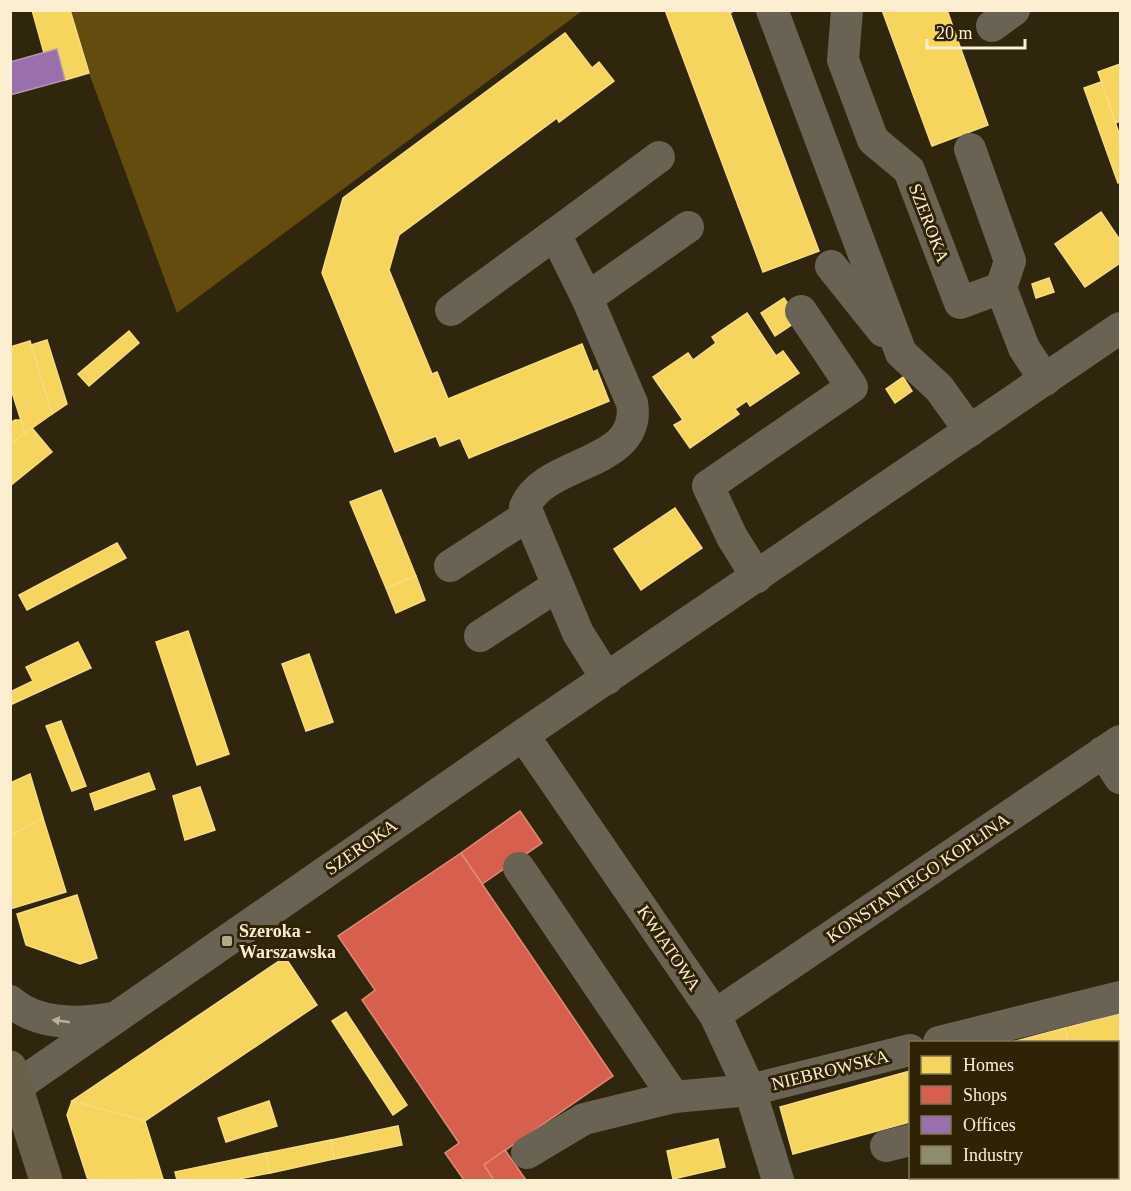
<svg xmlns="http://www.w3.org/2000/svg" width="1131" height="1191" font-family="'Times New Roman',serif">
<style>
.green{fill:#644b0e}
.homes{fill:#f6d55c;stroke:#f8dc7f;stroke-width:1.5}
.shops{fill:#d6604d;stroke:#e18b75;stroke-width:1.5}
.offices{fill:#9970ab;stroke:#b796b6;stroke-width:1.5}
.industry{fill:#8c8c6e;stroke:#aea98c;stroke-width:1.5}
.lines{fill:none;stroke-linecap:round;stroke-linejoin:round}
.minor{stroke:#6a6354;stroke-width:32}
.major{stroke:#6b614a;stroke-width:33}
.oneway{fill:#baaf99}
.poi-dot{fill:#b5a88d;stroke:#302305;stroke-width:2}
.labels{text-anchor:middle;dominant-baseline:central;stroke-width:6;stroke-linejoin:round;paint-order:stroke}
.street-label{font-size:18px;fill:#fceed1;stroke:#302305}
.poi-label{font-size:18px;font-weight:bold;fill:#fceed1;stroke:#302305;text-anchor:start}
</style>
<rect width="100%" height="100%" fill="#30260e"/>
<!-- green -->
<path class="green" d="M70,11H582L177,313L89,73Z"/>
<!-- homes -->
<g class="homes">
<path d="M32,10H70L89,73L65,80L57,49L44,53Z"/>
<path d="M665,10H735L730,13L819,251L763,272Z"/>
<path d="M882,10H947L988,125L932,146Z"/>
<path d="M565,33L592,68L599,62L614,81L559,122L557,118L399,235L389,270L432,374L437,372L448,399L582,344L593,372L597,370L609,401L469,458L460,438L440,446L436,436L395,452L322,273L343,198Z"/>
<path d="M1120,64V121L1116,123L1098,72Z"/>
<path d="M1101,82L1120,136V182L1118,183L1084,88Z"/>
<path d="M1101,212L1120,240V263L1085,287L1055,244Z"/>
<path d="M1049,278L1054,292L1036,298L1032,284Z"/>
<path d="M784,298L799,320L775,336L761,313Z"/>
<path d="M747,313L776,356L783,351L799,373L750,406L747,401L735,409L739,414L690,448L674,425L683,420L653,377L688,353L693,360L716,343L712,337Z"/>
<path d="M129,331L139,343L89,386L78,374Z"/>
<path d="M47,340L67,404L52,414L31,345Z"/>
<path d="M30,341L52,414L25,433L10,386V347Z"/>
<path d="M903,377L912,391L895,403L886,389Z"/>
<path d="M15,420H21L25,433L10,444V423Z"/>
<path d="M32,428L52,452L10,486V444Z"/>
<path d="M381,490L416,576L386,588L350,502Z"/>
<path d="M675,508L702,548L641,590L614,549Z"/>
<path d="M117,543L126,558L27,610L19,595Z"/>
<path d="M416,576L425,600L396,613L386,588Z"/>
<path d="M188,631L229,754L197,765L156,642Z"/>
<path d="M78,642L91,668L10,705V692L33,681L26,667Z"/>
<path d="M309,654L333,722L306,731L282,664Z"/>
<path d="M61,721L86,786L72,791L46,726Z"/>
<path d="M149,773L155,789L95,810L90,794Z"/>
<path d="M30,774L43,818L10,836V783Z"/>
<path d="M200,787L215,830L185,840L173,796Z"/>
<path d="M43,818L66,892L10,909V836Z"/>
<path d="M77,895L97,958L80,964L26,945L17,914Z"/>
<path d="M285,957L317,1005L145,1121L72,1101Z"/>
<path d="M346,1012L407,1105L393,1115L332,1021Z"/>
<path d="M1120,1013V1063L1118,1064V1042H1068L1065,1028Z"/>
<path d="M1065,1028L1068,1042H1012Z"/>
<path d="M910,1071V1122L793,1154L780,1107Z"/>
<path d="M72,1101L145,1121L163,1179L88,1180L67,1115Z"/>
<path d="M269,1101L277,1126L226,1142L218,1118Z"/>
<path d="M398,1126L402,1145L334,1159L331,1140Z"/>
<path d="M718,1139L725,1167L673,1179L667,1151Z"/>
<path d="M331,1140L334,1159L270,1173L266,1153Z"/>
<path d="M266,1153L270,1173L233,1180H177L175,1172Z"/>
</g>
<!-- shops -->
<g class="shops">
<path d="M520,811L542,843L482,884L461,853Z"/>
<path d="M461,853L613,1076L484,1165L494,1180H464L445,1153L459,1143L362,1000L375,990L338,936Z"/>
<path d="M505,1150L526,1180H494L484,1165Z"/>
</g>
<!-- offices -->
<path class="offices" d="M57,49L65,80L10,95V62Z"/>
<!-- industry -->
<g class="industry">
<path d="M1120,1130V1148L1118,1149V1131Z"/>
<path d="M1120,1148V1174H1118V1149Z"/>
<path d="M933,1178H1001L922,1180Z"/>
<path d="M1001,1178H1057V1180H994Z"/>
<path d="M1080,1178H1105L1093,1180H1081Z"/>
</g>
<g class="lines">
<!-- minor -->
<g class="minor">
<path d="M772,10L901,353L939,388L970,431"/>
<path d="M847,10L843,60L873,140L909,170L960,303L1001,288"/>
<path d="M992,26L1014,10"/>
<path d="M970,149L1010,261L1001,288L1024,348L1045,380"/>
<path d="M831,266L883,331"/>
<path d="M587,298L688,227"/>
<path d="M451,310L555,234"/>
<path d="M450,566L527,516"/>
<path d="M757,577L732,537L708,486L852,387L801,311"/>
<path d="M480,636L557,586"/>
<path d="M607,679L578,633L525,507C544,459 643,467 632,403L587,298L555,234L659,157"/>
<path d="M523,735L715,1015L750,1090L778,1180"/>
<path d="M1103,752L1120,778"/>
<path d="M519,868L674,1097"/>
<path d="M10,1001C38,1026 79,1024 113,1018"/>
<path d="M715,1015L1120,741"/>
<path d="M939,1042L1120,997"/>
<path d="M1118,1085L1120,1084"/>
<path d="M10,1091L523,735L1120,328"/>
<path d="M886,1146L910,1140"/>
<path d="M527,1153L584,1119L674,1097L750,1090L910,1050"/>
</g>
<!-- major -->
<path class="major" d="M10,1067L46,1180"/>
</g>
<!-- one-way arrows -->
<defs><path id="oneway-solid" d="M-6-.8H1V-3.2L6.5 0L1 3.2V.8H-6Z" transform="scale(1.5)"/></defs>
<use class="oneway" href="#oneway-solid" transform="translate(61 1021) rotate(-172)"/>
<!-- markers -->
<rect class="poi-dot" x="221" y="935" width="12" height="12" rx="3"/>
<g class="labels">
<!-- street labels -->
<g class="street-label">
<text transform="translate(929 223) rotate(69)">SZEROKA</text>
<text transform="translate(361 847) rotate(-35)">SZEROKA</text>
<text transform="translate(918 878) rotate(-34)">KONSTANTEGO KOPLINA</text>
<text transform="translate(669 948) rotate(56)">KWIATOWA</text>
<text transform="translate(830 1070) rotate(-14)">NIEBROWSKA</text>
</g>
<!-- poi labels -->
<g class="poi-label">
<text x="239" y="931">Szeroka -<tspan x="239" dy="21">Warszawska</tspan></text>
</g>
</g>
<!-- border -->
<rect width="1131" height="1191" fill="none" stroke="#fceed1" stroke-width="24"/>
<!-- legend -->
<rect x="909" y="1041" width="210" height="138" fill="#302305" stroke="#827457" stroke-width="1.5"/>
<rect x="921" y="1056" width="30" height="18" fill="#f6d55c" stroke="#827457" stroke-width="1.5"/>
<text x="963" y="1071" font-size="18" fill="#fceed1">Homes</text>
<rect x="921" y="1086" width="30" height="18" fill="#d6604d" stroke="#827457" stroke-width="1.5"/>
<text x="963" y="1101" font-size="18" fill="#fceed1">Shops</text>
<rect x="921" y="1116" width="30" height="18" fill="#9970ab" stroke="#827457" stroke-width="1.5"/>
<text x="963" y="1131" font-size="18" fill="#fceed1">Offices</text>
<rect x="921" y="1146" width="30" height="18" fill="#8c8c6e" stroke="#827457" stroke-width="1.5"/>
<text x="963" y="1161" font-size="18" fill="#fceed1">Industry</text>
<!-- scale -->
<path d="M927 39v9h98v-9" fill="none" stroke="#fceed1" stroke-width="3"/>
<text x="936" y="39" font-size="18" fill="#fceed1" stroke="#302305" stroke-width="4.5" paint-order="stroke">20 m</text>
</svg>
